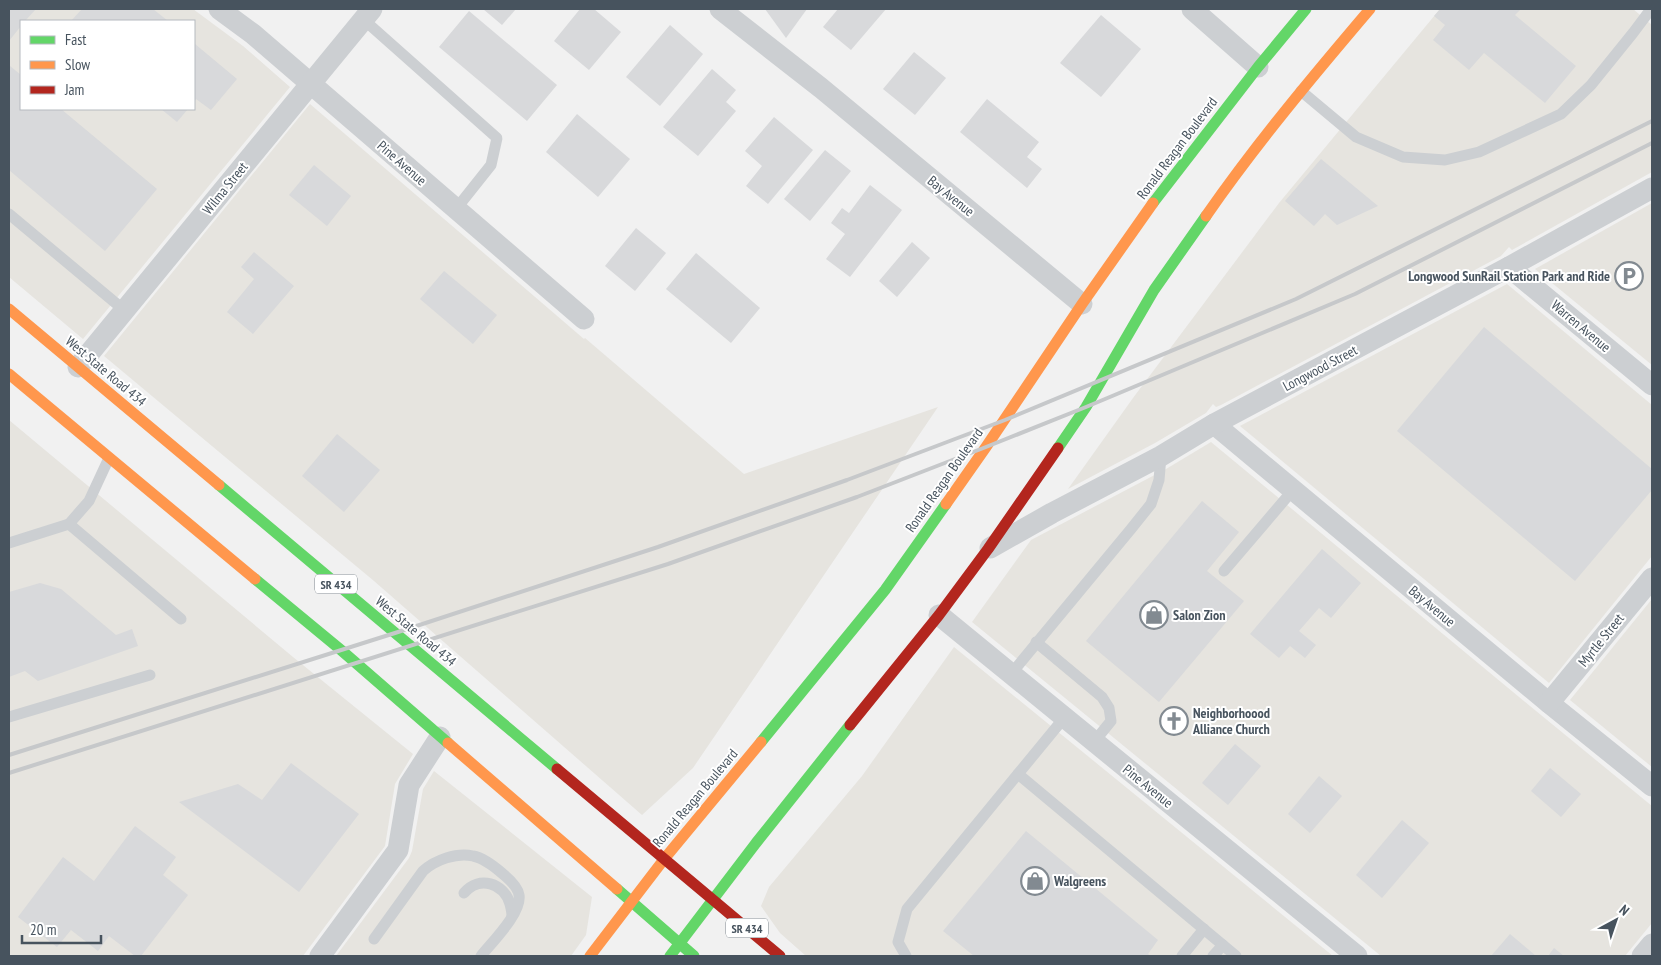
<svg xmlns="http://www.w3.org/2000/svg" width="1661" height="965" font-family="'PT Sans Narrow',sans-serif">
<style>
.commercial{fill:#e6e4df;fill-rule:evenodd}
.building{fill:#d8d9db}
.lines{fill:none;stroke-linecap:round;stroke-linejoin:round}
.lane{stroke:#cccfd2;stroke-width:11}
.street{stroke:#cccfd2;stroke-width:21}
.fast{stroke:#63d668;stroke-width:11}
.slow{stroke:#ff974d;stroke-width:11}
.jam{stroke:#b3261e;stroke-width:11}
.rail{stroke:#c6c8ca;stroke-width:4}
.labels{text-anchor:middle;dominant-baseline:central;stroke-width:4;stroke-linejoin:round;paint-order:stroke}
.shield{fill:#fff;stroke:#7e878e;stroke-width:1}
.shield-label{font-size:12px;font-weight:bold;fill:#47535e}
.street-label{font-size:14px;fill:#47535e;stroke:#fff}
.poi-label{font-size:14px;font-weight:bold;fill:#47535e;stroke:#fff;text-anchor:start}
</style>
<rect width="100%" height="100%" fill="#f1f1f1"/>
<!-- commercial -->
<g class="commercial">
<path d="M9,9H193L243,46L290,87L83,339L9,277ZM21,21H194V109H21Z"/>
<path d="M1440,9H1633L1652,25V172L1512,250L1509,247L1501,256L1221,405L1216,407L1213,404L1206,413L1155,443L1068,489L1133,398L1279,203Z"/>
<path d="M310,104L584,339L585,338L744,474L938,407L693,768L642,815L374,581L104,356Z"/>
<path d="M1652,203V365L1535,269Z"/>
<path d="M1507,284L1652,405V556L1549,683L1240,426Z"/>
<path d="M9,420L293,657L413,754L395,784L385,846L303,956H9Z"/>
<path d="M1211,442L1530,706L1652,806V923L1625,956H1381L972,622L1031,540L1166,469Z"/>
<path d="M1652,599V767L1570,700Z"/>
<path d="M954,647L1333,956H806L780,933L761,906L769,887L862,776Z"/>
<path d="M434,771L592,897L586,935L571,956H336L409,858L412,851L423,789Z"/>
</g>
<!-- building -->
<g class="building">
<path d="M9,9H36L25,21H21V26L9,41Z"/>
<path d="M82,9H153L168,21H71Z"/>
<path d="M483,9H516L502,25Z"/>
<path d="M580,9H594L621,32L589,70L554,41Z"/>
<path d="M765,9H807L786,38Z"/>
<path d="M838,9H886L851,50L823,27Z"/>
<path d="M1440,9H1521L1515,15L1576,66L1545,103L1484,53L1469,70L1433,40L1445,25L1434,16Z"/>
<path d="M469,11L557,85L527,121L439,47Z"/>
<path d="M1101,15L1141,49L1101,97L1060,63Z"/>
<path d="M670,25L703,54L660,106L626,77Z"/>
<path d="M195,44L237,79L211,110L196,99L194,102V46Z"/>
<path d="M914,52L946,78L915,115L883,89Z"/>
<path d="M10,66L21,75V109H61L157,189L105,251L9,170Z"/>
<path d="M712,69L736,90L726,102L736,111L698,156L663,127Z"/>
<path d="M987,99L1039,142L1027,157L1042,169L1027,188L960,132Z"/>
<path d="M161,109H188L177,122Z"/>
<path d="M577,114L630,159L598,197L546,152Z"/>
<path d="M774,117L813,150L768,204L746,186L762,166L745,151Z"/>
<path d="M825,150L851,171L810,221L784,199Z"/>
<path d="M1321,159L1378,206L1337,225L1325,214L1314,226L1285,201Z"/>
<path d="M314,165L351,196L327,226L289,195Z"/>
<path d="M870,185L902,210L850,277L826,259L845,234L831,223L842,208L849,213Z"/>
<path d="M636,228L666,253L635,291L605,266Z"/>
<path d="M912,242L930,258L897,297L879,281Z"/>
<path d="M254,252L294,286L253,334L227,312L254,279L241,267Z"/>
<path d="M696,253L760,308L731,343L666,289Z"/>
<path d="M444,271L497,315L473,344L420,299Z"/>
<path d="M1484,327L1652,469V490L1575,581L1397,431Z"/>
<path d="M337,434L380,470L344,512L302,476Z"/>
<path d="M1202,501L1239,532L1207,571L1244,601L1159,702L1086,641Z"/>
<path d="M1322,549L1361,583L1331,618L1319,608L1299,631L1316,645L1305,658L1290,646L1279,658L1250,634Z"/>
<path d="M40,583L61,589L116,635L132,629L138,646L38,681L25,671L9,677V592Z"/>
<path d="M1235,744L1261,766L1228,805L1202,783Z"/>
<path d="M291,763L359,814L299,892L179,802L238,784L262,800Z"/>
<path d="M1550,768L1581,794L1561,817L1531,791Z"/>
<path d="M1319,776L1342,796L1310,833L1288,814Z"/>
<path d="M1402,820L1429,843L1382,898L1356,875Z"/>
<path d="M135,826L176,857L163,875L188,895L141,956H135L109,936L98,951L71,930L57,947L18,917L63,857L94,881Z"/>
<path d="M1026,831L1158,940L1148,954L1151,956H974L943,931Z"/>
<path d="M1510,934L1536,956H1491Z"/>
<path d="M1554,948L1564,956H1548Z"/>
</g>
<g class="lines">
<!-- lane -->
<g class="lane">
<path d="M363,19L497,138L491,165L456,209"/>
<path d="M1301,91L1356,137L1403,157L1445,160L1479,152L1561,114L1591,85L1633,33L1651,9"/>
<path d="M9,214L124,310"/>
<path d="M69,524L89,501L109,458"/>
<path d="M9,543L69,524L181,619"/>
<path d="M1224,571L1293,490"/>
<path d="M1036,642L1102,697L1109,708L1111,721L1094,742"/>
<path d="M1011,674L1131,529L1151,504L1159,480L1161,456"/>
<path d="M9,717L150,675"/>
<path d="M1018,774L1236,956"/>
<path d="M464,893C479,875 504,883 510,904C511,908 512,912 512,916"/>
<path d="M374,939L423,871C435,860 457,852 473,856C484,858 495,867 503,874C509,879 518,887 519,895C522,913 491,943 481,956"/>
<path d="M906,956L898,942L907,909L1064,718"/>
<path d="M1182,956L1204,929"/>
<path d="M1213,956L1223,945"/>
</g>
<!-- street -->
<g class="street">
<path d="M219,9L253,34L584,319"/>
<path d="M720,9L821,88L1082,304"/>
<path d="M1192,9L1258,67"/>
<path d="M1509,267L1652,385"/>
<path d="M78,367L372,9"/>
<path d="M1214,424L1549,703L1652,786"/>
<path d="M990,548L1052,513L1161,456L1214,424L1509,267L1652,188"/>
<path d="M939,615L1357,956"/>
<path d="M1549,703L1652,578"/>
<path d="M320,956L398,850L409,785L440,737"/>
<path d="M1642,956L1652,944"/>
</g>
<!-- fast -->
<g class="fast">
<path d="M1153,203L1258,67L1306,9"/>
<path d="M1058,448L1086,407L1154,290L1206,216"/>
<path d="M219,485L557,769"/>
<path d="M255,579L341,650L448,743"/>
<path d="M761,742L885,590L946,504"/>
<path d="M617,889L694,956"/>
<path d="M670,956L756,843L850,725"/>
</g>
<!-- slow -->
<g class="slow">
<path d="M1206,216C1256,144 1313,76 1370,9"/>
<path d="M9,309L219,485"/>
<path d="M9,374L255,579"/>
<path d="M946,504L986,447L1082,304L1153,203"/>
<path d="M448,743L617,889"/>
<path d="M590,956L665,858L761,742"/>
</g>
<!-- jam -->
<g class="jam">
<path d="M850,725L939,615L988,549L1058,448"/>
<path d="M557,769L780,956"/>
</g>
<!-- rail -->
<g class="rail">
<path d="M9,755L395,633L658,547L847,480L1005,420L1296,299L1652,121"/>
<path d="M9,773L668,564L857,497L986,447L1086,407L1355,294L1652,143"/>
</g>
</g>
<!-- icons -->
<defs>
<symbol id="parking-ring" viewBox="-11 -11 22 22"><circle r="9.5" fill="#fff" stroke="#828a91" stroke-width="1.5"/><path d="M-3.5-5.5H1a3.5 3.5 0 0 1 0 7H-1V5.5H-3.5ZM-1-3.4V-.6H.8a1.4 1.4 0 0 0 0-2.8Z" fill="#828a91"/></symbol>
<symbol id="shop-ring" viewBox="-11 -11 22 22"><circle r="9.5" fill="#fff" stroke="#828a91" stroke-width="1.5"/><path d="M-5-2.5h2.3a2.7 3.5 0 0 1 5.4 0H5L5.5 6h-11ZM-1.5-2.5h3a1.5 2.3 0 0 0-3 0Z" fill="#828a91"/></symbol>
<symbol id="church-ring" viewBox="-11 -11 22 22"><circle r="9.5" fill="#fff" stroke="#828a91" stroke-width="1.5"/><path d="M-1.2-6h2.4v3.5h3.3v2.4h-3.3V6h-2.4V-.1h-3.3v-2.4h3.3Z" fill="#828a91"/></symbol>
</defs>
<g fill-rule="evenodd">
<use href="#parking-ring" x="1613" y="260" width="32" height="32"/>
<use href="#shop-ring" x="1138" y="599" width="32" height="32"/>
<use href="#church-ring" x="1158" y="705" width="32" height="32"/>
<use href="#shop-ring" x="1019" y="865" width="32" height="32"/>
</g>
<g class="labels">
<!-- shield labels -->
<g class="shield">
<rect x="315" y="574.5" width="42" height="19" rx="4"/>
<rect x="726" y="918.5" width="42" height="19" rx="4"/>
</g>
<g class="shield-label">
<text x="336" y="584">SR 434</text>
<text x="747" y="928">SR 434</text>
</g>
<!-- street labels -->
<g class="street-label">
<text transform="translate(1177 148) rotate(-53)">Ronald Reagan Boulevard</text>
<text transform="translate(402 163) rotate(41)">Pine Avenue</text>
<text transform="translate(225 188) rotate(-51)">Wilma Street</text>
<text transform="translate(951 196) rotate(39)">Bay Avenue</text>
<text transform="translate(1581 326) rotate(40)">Warren Avenue</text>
<text transform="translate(1320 368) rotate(-28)">Longwood Street</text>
<text transform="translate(106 371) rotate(40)">West State Road 434</text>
<text transform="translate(944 480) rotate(-55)">Ronald Reagan Boulevard</text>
<text transform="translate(1432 606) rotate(40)">Bay Avenue</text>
<text transform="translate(416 631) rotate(40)">West State Road 434</text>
<text transform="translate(1601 640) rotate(-51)">Myrtle Street</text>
<text transform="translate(1148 786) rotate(39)">Pine Avenue</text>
<text transform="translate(695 798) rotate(-50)">Ronald Reagan Boulevard</text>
</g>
<!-- poi labels -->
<g class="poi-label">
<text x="1610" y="276" text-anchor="end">Longwood SunRail Station Park and Ride</text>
<text x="1173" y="615">Salon Zion</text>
<text x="1193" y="713">Neighborhoood<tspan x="1193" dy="16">Alliance Church</tspan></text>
<text x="1054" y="881">Walgreens</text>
</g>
</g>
<!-- border -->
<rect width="1661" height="965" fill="none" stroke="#47535e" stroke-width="20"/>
<!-- legend -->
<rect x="20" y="20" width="175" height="90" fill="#ffffff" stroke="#b5babf"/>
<rect x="30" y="36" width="25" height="8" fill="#63d668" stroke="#b5babf"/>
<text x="65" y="45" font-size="15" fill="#47535e">Fast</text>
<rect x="30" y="61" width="25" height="8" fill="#ff974d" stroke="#b5babf"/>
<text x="65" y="70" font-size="15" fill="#47535e">Slow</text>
<rect x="30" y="86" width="25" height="8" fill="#b3261e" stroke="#b5babf"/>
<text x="65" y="95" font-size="15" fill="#47535e">Jam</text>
<!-- north arrow -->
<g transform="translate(1616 920) rotate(40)" stroke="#ffffff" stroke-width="4" paint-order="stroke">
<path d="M0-4L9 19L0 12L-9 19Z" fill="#47535e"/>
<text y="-8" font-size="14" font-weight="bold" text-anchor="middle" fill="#47535e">N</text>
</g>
<!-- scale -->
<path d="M22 935v8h79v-8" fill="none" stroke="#47535e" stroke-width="2.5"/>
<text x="30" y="935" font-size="15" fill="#47535e" stroke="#ffffff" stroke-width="4" paint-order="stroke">20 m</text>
</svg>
